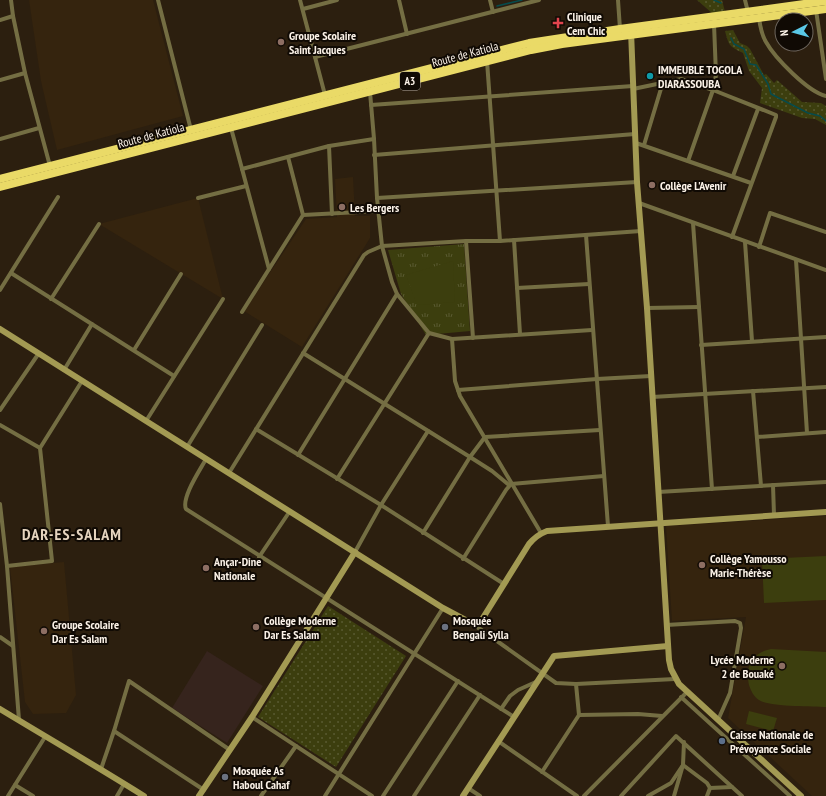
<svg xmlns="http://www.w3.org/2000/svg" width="826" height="796" font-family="'PT Sans Narrow',sans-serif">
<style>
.built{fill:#35240e}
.medical{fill:#36241d}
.grass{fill:url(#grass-dots)}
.park{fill:url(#park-tufts)}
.pitch{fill:#3c3e0e}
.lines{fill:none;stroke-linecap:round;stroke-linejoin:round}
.stream{stroke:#064b4c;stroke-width:1.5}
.street{stroke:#746e43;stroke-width:4}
.secondary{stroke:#a39a53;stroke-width:6}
.highway{stroke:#eada67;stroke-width:8}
.health-dot{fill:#e0444e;stroke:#100a04;stroke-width:1.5}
.education-dot{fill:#8d6e63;stroke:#100a04;stroke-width:1.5}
.culture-dot{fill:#0f9aa8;stroke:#100a04;stroke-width:1.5}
.worship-dot{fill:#6b7280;stroke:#100a04;stroke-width:1.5}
.service-dot{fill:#5c6f8a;stroke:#100a04;stroke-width:1.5}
.labels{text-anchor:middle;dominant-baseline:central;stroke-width:4;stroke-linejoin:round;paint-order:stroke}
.shield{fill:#100a04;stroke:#b4aca4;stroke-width:1}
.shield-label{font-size:11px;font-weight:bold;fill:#fbf2e8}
.poi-label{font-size:12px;font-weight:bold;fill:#fbf2e8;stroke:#100a04;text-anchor:start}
.street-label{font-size:12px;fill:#fbf2e8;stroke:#100a04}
.district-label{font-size:16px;font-weight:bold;letter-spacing:1px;fill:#e5d4bf;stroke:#100a04}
</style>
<defs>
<pattern id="grass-dots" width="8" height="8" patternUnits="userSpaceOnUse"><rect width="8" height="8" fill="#3c3e0e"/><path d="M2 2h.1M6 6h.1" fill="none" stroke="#595a31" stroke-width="1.8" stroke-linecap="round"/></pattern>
<pattern id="park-tufts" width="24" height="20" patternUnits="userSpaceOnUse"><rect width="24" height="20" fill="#3c3e0e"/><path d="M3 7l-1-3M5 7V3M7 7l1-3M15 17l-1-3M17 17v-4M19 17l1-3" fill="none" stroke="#595a31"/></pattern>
</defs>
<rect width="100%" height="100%" fill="#2c1f0f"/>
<!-- built -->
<g class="built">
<path d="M29,0H153L183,116L57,150L41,81Z"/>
<path d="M353,177L355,216H370V238L302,347L244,311L306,219L337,217L335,179Z"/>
<path d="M198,198L223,299L99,224Z"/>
<path d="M826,516V796H812L728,718L746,617L672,621L666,526Z"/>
<path d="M64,562L76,695L66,713L33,714L25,702L10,567Z"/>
</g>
<!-- medical -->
<path class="medical" d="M207,651L263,686L227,743L172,708Z"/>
<!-- grass -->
<g class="grass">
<path d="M697,0H722L725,12L713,14Z"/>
<path d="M733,30L740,43L747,46L750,49L764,75L766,74L774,83L777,80L802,102L821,103L826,106V125L815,119L802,118L760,103L762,88L749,71L743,53C729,46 729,46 725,31Z"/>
<path d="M328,606L406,656L336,767L258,717Z"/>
</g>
<!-- park -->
<path class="park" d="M464,244L470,331L426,335L401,294L388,250Z"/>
<!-- pitch -->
<g class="pitch">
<path d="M453,261L455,302L417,305L406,275Z"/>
<path d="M826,556V600L764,603L762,559Z"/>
<path d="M771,649L826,652V707C812,706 770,707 759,700C754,697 751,691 749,685C748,680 747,672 749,667C753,656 760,651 771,649Z"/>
<path d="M749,711L777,718L773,731L746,724Z"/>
</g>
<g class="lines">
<!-- stream -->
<g class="stream">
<path d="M714,0L721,3"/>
<path d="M497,6L522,0"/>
<path d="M731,38L734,44L744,49L750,64L756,65L768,84L771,94L808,113L820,116L826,121"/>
</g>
<!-- street -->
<g class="street">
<path d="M11,0L13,16L25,73L50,166"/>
<path d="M158,0L191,130"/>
<path d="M300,0L325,95"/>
<path d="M399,0L407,34"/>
<path d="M490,0L493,12"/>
<path d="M618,0L620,29"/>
<path d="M745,0L748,12"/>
<path d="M303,9L337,0"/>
<path d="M816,10L826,79"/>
<path d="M759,18C760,26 762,35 766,42C775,58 808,92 826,96"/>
<path d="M0,20L13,16"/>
<path d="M315,57L539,0"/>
<path d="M487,61L500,241"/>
<path d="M0,80L25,73"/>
<path d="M633,89L681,79L713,90L776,115V117L732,237"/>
<path d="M370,92L374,139L377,198L382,246L392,282L397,294L429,333L452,339L592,330"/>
<path d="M371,105L633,86"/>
<path d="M231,128L269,269"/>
<path d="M0,139L39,128"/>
<path d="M636,143L751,183"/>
<path d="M644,145L663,82"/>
<path d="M329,146L332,214"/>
<path d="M374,155L635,134"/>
<path d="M288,157L303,215"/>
<path d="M688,161L713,90L716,75L714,24"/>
<path d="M242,169L329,146L374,139"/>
<path d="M733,176L758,109"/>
<path d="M198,198L246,186"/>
<path d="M377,198L637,182"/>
<path d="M639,203L826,270"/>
<path d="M693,223L712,489"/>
<path d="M586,235L608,526"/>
<path d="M514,240L520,334"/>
<path d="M466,241L473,338"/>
<path d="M745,242L752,341"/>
<path d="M759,247L770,213L826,232"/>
<path d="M796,260L807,433"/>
<path d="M11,273L174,376"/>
<path d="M517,288L589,284"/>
<path d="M0,290L58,197"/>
<path d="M51,299L99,224"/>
<path d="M647,308L699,307"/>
<path d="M242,312L303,215L378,211"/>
<path d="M452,339L455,381L460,396L541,533"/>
<path d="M701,345L826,337"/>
<path d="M134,350L181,274"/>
<path d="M303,353L470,457L492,471L509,485"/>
<path d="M64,370L92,324"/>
<path d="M458,390L597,379L651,376"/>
<path d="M753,391L761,486"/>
<path d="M652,397L826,387"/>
<path d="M0,410L39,353"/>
<path d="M146,421L223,299"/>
<path d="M0,425L40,448"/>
<path d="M256,429L381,505L504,584"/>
<path d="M757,437L826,432"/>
<path d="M187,447L262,325"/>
<path d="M298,455L397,294"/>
<path d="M206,459C200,470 181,498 186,509L514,717"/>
<path d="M229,473L364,255L368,252L382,246L466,241H500L641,231"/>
<path d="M337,479L429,333"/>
<path d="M773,485L774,515"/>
<path d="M658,492L826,482"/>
<path d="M0,504L7,566L19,720"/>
<path d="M423,533L470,457L485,437L600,430"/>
<path d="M355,552L381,505L428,431"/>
<path d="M259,557L290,511"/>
<path d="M463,559L506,490L511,484L604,476"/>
<path d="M7,566L52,561L40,448L82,381"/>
<path d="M473,624L556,683L576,684L675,679"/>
<path d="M666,625L735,621L740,623L741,628L730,693L718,720"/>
<path d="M0,637L13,646"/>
<path d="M681,697L790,796"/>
<path d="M501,709L510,696L518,690L538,681"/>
<path d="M579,715L638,714L662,716"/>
<path d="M252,717L372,796"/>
<path d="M114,731L204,790"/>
<path d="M498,741L577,796"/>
<path d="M101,769L114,731L129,681L230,750"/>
<path d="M542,772L579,715L576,684"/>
<path d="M15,785L33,796"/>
<path d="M468,788L480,796"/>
<path d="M8,796L45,737"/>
<path d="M117,796L124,784"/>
<path d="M261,796L296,746"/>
<path d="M325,796L443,608"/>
<path d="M383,796L458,681"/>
<path d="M414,796L480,695"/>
<path d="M584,796L687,692"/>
<path d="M621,796L676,736L742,796"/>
<path d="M648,796L671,783L683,765L707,783L710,788L732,787"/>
<path d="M674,796L683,765L684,742"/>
<path d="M707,796L710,788"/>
</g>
<!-- secondary -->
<g class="secondary">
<path d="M631,31L637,182L647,308L669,660L671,669L679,684L801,796"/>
<path d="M0,329L443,608L473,624L481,621L529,544C534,538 539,534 547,531L826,512"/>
<path d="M0,709C48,738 96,766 144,796"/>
<path d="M199,796L252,717L355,552"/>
<path d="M463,796L554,656L668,646"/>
</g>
<!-- highway -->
<g class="highway">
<path d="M0,179L529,43L620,29L826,1"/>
<path d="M0,187L531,50L562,44L826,9"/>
</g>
</g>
<!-- markers -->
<path class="health-dot" d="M556 17h4v4h4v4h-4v4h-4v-4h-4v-4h4z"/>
<g class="education-dot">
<circle cx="281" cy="42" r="4"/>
<circle cx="652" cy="185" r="4"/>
<circle cx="342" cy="207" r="4"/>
<circle cx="702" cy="565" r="4"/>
<circle cx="206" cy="568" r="4"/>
<circle cx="256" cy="627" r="4"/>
<circle cx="44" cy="631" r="4"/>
<circle cx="782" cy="666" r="4"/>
</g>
<circle class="culture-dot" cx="650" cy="76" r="4"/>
<g class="worship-dot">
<circle cx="445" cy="627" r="4"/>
<circle cx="225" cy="777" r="4"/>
</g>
<circle class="service-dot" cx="722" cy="741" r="4"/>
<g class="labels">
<!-- shield labels -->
<rect class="shield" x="400" y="72" width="20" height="18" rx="3"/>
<g class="shield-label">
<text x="410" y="81">A3</text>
</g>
<!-- poi labels -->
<g class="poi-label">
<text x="567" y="16">Clinique<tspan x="567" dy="14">Cem Chic</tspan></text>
<text x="289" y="35">Groupe Scolaire<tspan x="289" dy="14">Saint Jacques</tspan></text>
<text x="658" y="69">IMMEUBLE TOGOLA<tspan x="658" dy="14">DIARASSOUBA</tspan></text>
<text x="660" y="185">Collège L'Avenir</text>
<text x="350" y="207">Les Bergers</text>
<text x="710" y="558">Collège Yamousso<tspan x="710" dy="14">Marie-Thérèse</tspan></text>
<text x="214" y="561">Ançar-Dine<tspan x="214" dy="14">Nationale</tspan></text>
<text x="264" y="620">Collège Moderne<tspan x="264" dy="14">Dar Es Salam</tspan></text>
<text x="453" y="620">Mosquée<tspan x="453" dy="14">Bengali Sylla</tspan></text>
<text x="52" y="624">Groupe Scolaire<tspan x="52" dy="14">Dar Es Salam</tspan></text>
<text x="774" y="659" text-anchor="end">Lycée Moderne<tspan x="774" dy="14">2 de Bouaké</tspan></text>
<text x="730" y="734">Caisse Nationale de<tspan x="730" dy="14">Prévoyance Sociale</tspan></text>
<text x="233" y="770">Mosquée As<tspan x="233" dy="14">Haboul Cahaf</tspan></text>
</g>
<!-- street labels -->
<g class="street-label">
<text transform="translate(465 54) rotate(-15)">Route de Katiola</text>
<text transform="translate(151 135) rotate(-15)">Route de Katiola</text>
</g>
<!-- district labels -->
<g class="district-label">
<text x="72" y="534">DAR-ES-SALAM</text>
</g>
</g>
<!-- north arrow -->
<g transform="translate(794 32) rotate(264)"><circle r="19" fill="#100a04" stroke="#6e675f"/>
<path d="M0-3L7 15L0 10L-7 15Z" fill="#5ac8e6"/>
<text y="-6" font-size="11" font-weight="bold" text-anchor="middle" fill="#fbf2e8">N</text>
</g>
</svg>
